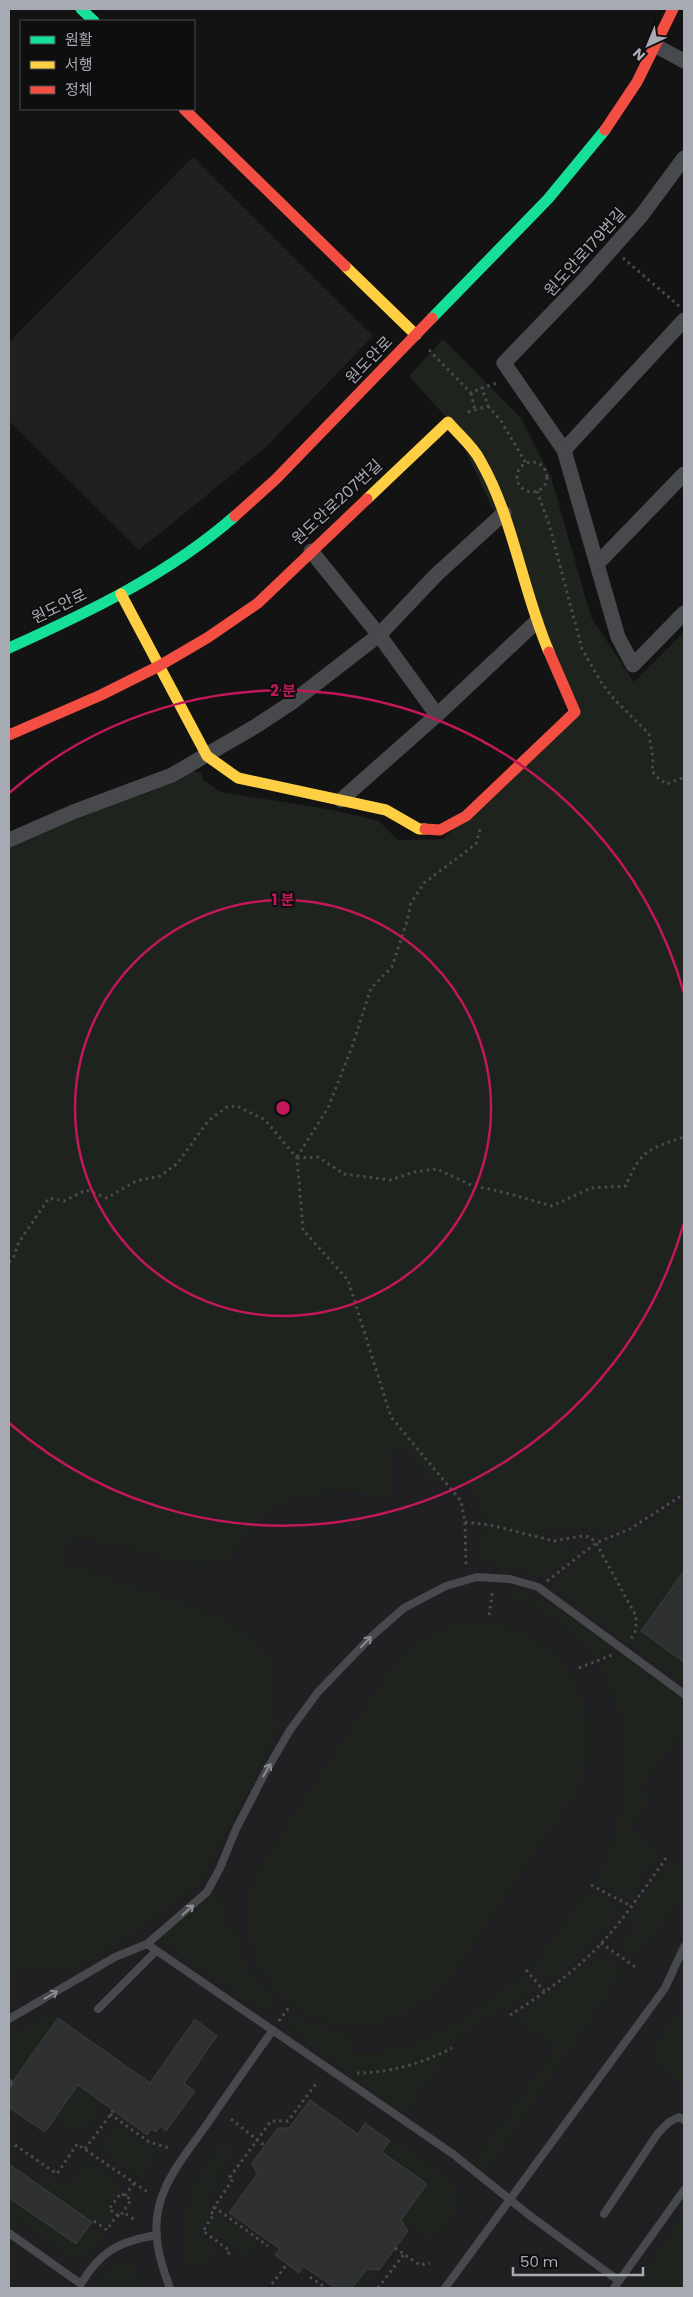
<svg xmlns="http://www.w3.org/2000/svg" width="693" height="2297" font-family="Poppins,'Noto Sans KR',sans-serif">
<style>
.built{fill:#202022}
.green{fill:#1e231e}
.building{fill:#2f3031;stroke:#3c3d40}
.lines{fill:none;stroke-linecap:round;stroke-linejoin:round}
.path{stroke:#494b4d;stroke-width:3;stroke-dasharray:2.5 4;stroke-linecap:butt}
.lane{stroke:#48494c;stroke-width:8}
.street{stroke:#48494c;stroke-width:15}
.fast{stroke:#16e098;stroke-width:11}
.slow{stroke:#ffcf43;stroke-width:11}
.jam{stroke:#f24e42;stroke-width:11}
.oneway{stroke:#8a8d94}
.ring{fill:none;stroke:#c2185b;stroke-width:2.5}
.labels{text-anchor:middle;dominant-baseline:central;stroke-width:4;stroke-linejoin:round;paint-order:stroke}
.street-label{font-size:16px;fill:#a6aab3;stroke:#0e0e0f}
.centre{fill:#c2185b;stroke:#0e0e0f;stroke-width:2.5}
.ring-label{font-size:15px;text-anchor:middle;font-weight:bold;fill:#c2185b;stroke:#0e0e0f;stroke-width:4;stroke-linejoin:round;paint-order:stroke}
</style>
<rect width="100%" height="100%" fill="#131314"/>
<!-- built -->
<g class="built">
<path d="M193,157L373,336L266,447L139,550L9,421V342Z"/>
<path d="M684,1274V2288H9V1582L102,1486Z"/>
</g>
<!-- green -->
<g class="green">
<path d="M443,339L521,418L551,477L591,617L634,682L684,632V1489L638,1521L606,1536L579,1525L544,1533L543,1541L547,1545C560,1546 569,1541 576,1554L549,1572L539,1576L524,1571L496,1566L477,1555L483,1538L484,1515L468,1487L427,1479L418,1462L403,1447L392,1452L391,1501C382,1498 371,1494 361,1493C338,1491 289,1494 270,1509C254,1522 241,1543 229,1560L192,1566L111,1544L71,1538L60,1560L214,1614L247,1633L269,1657L278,1729L199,1885L132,1934L74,1969L34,1971L9,1969V846L185,770L201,773L203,780L221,792L333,810L379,821L398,840L443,839L577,710L528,584L454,426L409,376Z"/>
<path d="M684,1501V1571L641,1631L684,1662V1680L677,1681L553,1588V1584L594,1550L634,1530Z"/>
<path d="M498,1590C544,1591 578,1623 614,1649L593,1657C572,1628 534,1597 497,1596Z"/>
<path d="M488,1621C549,1635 588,1671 588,1736C588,1747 588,1760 585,1770C583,1779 579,1787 575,1795L453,1975C437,1992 421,2008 399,2016C337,2041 272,2013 252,1949C247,1929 244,1908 250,1888C252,1880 257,1872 261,1864L395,1661C427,1632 444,1623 488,1621Z"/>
<path d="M624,1655L684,1699V1729L641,1789L652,1797L629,1829L662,1853L628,1899L595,1883L612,1844L619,1811L626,1757L621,1722L611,1691L598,1664Z"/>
<path d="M672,1860L684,1869V1894L643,1950C634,1953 629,1952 620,1947L637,1926L627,1918Z"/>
<path d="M587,1889L621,1907C599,1937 576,1962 546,1983L531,1965L550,1943Z"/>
<path d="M210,1894H215L222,1899V1926L235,1927C238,1944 242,1961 253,1975C258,1983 270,1991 273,2000C275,2005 273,2011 269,2014L264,2013L158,1940Z"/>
<path d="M605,1957L620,1967L621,1977L485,2172L473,2163L555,2048L515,2019L586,1965Z"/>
<path d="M523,1974L537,1989L463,2033L405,2114L303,2039L287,2024L290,2019L296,2017L349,2035L351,2037L350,2049L354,2053C419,2055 474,2011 523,1974Z"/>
<path d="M51,2012L58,2018L18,2075L9,2068V2038Z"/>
<path d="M679,2013H684V2083H681L649,2060L672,2017Z"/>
<path d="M78,2085L104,2104L80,2136L55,2118Z"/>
<path d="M116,2124L147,2146L159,2150L140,2179L98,2149Z"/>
<path d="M393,2138C408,2149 464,2182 460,2202C458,2212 439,2233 432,2243L401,2220L427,2184L382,2152Z"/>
<path d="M222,2142L234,2150L216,2177L222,2181L210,2197L214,2200L206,2212L210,2215L198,2233L218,2247L206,2264L189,2265L184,2262C178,2208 192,2184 222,2142Z"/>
<path d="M87,2159L123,2184L107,2209L115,2215L107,2226L95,2217L92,2222L38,2185L46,2174L67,2188Z"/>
<path d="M9,2198L75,2244L89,2225L106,2237L82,2259L74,2260L9,2213Z"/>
<path d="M684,2213V2288H632Z"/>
<path d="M218,2214L257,2243L243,2263L238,2260L242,2254L208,2229Z"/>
<path d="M126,2259L134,2264L143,2288H96L92,2285L113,2262Z"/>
<path d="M367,2269L379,2270L365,2288H352Z"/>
</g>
<!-- building -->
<g class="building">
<path d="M684,1571V1662L641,1631Z"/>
<path d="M58,2018L150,2083L195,2019L217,2036L184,2083L195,2091L166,2131L161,2126L156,2132L151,2129L147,2135L78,2085L45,2132L9,2108V2090L14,2087V2080Z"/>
<path d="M310,2100L358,2134L365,2123L390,2141L382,2152L427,2184L401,2220L408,2231L379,2270L367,2269L352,2288H335L303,2266L299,2273L275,2255L280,2249L229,2213L257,2174L252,2163L278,2128H289Z"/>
<path d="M9,2164L92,2222L76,2244L9,2198Z"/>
</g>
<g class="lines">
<!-- path -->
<g class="path">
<path d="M623,258L679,306"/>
<path d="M429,350L471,393L482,388"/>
<path d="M471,393L475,410"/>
<path d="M488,406L501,421L526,463"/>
<path d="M468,412L488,406L482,388L497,383"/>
<circle cx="532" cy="477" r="15"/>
<path d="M537,491L549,524L582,649L601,682L614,699L649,734L653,759L652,771L659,779L667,784L684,777"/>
<path d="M297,1157L328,1108L352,1047L371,988L392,967L407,921L411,903L424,883L476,844L480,829"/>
<path d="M297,1158L318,1157L344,1174L390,1180L414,1172L437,1169L473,1186L499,1191L552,1206L591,1188L626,1186C640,1150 649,1149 684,1137"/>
<path d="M9,1262L13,1259L19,1242L49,1198L64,1201L86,1190L107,1198L136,1181L160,1176L177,1164L208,1121L227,1107L237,1106L265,1120L297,1158L303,1230L348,1280L391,1417L461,1501L465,1522L466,1568"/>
<path d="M465,1522L490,1525L554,1541L582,1536L590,1537L596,1543L636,1616V1630L629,1642"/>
<path d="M547,1581L596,1543L630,1529L684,1494"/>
<path d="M489,1615L493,1589"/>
<path d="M579,1668L612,1655"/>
<path d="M591,1885L631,1906"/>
<path d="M601,1943L637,1968"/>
<path d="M526,1970L545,1992"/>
<path d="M510,2015C545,1993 580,1968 608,1936C629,1912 648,1883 667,1857"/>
<path d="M279,2021L289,2007"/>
<path d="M357,2073C390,2073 423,2063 452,2048"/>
<path d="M110,2114L149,2142L169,2148"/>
<path d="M231,2119L265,2146"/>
<path d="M15,2145L57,2174L77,2144L149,2193"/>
<path d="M85,2149L113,2111"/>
<path d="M125,2196L134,2183"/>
<path d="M214,2207L268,2246"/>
<path d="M117,2215L120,2217L123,2212L135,2220"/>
<path d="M94,2221L107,2230L117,2215L109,2209L121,2193L131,2200L123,2212"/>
<path d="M395,2248L420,2265L430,2263"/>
<path d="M228,2254L230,2251L203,2231L214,2214L211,2212L233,2179L230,2177L271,2121H288L318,2081"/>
<path d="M310,2277L326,2288"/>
<path d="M272,2284L287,2264"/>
<path d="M378,2288L404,2254"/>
</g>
<!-- lane -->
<g class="lane">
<path d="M147,1944L453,2154L529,2215L619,2281"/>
<path d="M98,2009L156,1951"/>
<path d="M9,2019L115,1957L147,1944L207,1892L220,1868L236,1829L265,1773L290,1730L318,1692L372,1636L404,1608L446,1586L477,1577L510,1579L538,1587L684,1694"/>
<path d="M9,2083V2084"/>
<path d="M604,2214L658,2133L669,2122L679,2117L684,2120"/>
<path d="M9,2233L81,2284C100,2251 120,2241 157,2235"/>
<path d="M170,2288C160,2262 152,2234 159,2206C166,2177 188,2151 205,2127C227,2095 250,2062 273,2030"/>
<path d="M445,2288L665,1988L684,1947"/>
<path d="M614,2288L684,2190"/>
</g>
<!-- street -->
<g class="street">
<path d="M656,46L684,61"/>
<path d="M684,158L641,216L585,279L504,363L564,450L618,637L633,665L684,613"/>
<path d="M564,450L684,320"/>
<path d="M311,551L379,635L437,715"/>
<path d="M598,563L684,474"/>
<path d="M341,800L437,715L536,622"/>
<path d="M9,840L73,812L172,775L256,726L291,703L379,635L436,575L504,513"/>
</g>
<!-- fast -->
<g class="fast">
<path d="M81,9L94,21"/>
<path d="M432,318L548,199L605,130"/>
<path d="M9,648C89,612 169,574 235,516"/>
</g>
<!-- slow -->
<g class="slow">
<path d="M345,266L416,335"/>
<path d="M367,499L448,422C458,434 473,446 480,460C514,519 522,590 549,652"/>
<path d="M121,594L207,756L238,778L386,810L419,829H425"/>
</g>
<!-- jam -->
<g class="jam">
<path d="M184,109L345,266"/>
<path d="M605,130L637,82L673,9"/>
<path d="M235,516L276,479L432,318"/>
<path d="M9,735L101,695L159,666L207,638L258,603L367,499"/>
<path d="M425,829L440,830L466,816L575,712L549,652"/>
</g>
</g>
<!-- one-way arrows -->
<defs><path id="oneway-shaft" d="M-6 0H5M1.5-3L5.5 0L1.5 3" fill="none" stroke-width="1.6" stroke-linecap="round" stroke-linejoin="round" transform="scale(1.25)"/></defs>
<g class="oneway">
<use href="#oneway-shaft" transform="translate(366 1642) rotate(-46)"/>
<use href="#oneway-shaft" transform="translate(267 1770) rotate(-60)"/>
<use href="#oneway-shaft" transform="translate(188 1910) rotate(-42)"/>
<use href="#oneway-shaft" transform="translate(51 1995) rotate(-30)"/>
</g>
<!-- distance rings -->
<g class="ring">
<circle cx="283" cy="1108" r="208"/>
<path d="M684 1223A417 417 0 0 1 9 1423M9 793A417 417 0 0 1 684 993"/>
</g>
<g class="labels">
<!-- street labels -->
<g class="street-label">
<text transform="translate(585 252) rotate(-48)">원도안로179번길</text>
<text transform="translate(369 360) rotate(-46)">원도안로</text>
<text transform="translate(337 502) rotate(-43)">원도안로207번길</text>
<text transform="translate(59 606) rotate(-26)">원도안로</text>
</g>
</g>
<circle cx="283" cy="1108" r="8" class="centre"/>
<g class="ring-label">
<text x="283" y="696">2 분</text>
<text x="283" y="905">1 분</text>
</g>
<!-- border -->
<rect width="693" height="2297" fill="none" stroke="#a6aab3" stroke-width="20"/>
<!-- legend -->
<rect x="20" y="20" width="175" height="90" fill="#0e0e0f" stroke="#4b4c51"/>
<rect x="30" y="36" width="25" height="8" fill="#16e098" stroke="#4b4c51"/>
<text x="65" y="45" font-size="15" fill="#a6aab3">원활</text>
<rect x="30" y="61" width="25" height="8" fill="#ffcf43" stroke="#4b4c51"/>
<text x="65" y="70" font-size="15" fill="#a6aab3">서행</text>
<rect x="30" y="86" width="25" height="8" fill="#f24e42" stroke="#4b4c51"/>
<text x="65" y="95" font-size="15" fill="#a6aab3">정체</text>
<!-- north arrow -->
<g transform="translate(648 45) rotate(224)" stroke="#0e0e0f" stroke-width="4" paint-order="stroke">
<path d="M0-4L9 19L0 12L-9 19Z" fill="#a6aab3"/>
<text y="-8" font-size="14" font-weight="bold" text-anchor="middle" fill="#a6aab3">N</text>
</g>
<!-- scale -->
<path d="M513 2267v8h130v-8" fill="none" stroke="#a6aab3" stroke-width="2.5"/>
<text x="520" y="2267" font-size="15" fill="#a6aab3" stroke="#0e0e0f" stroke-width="4" paint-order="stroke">50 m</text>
</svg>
